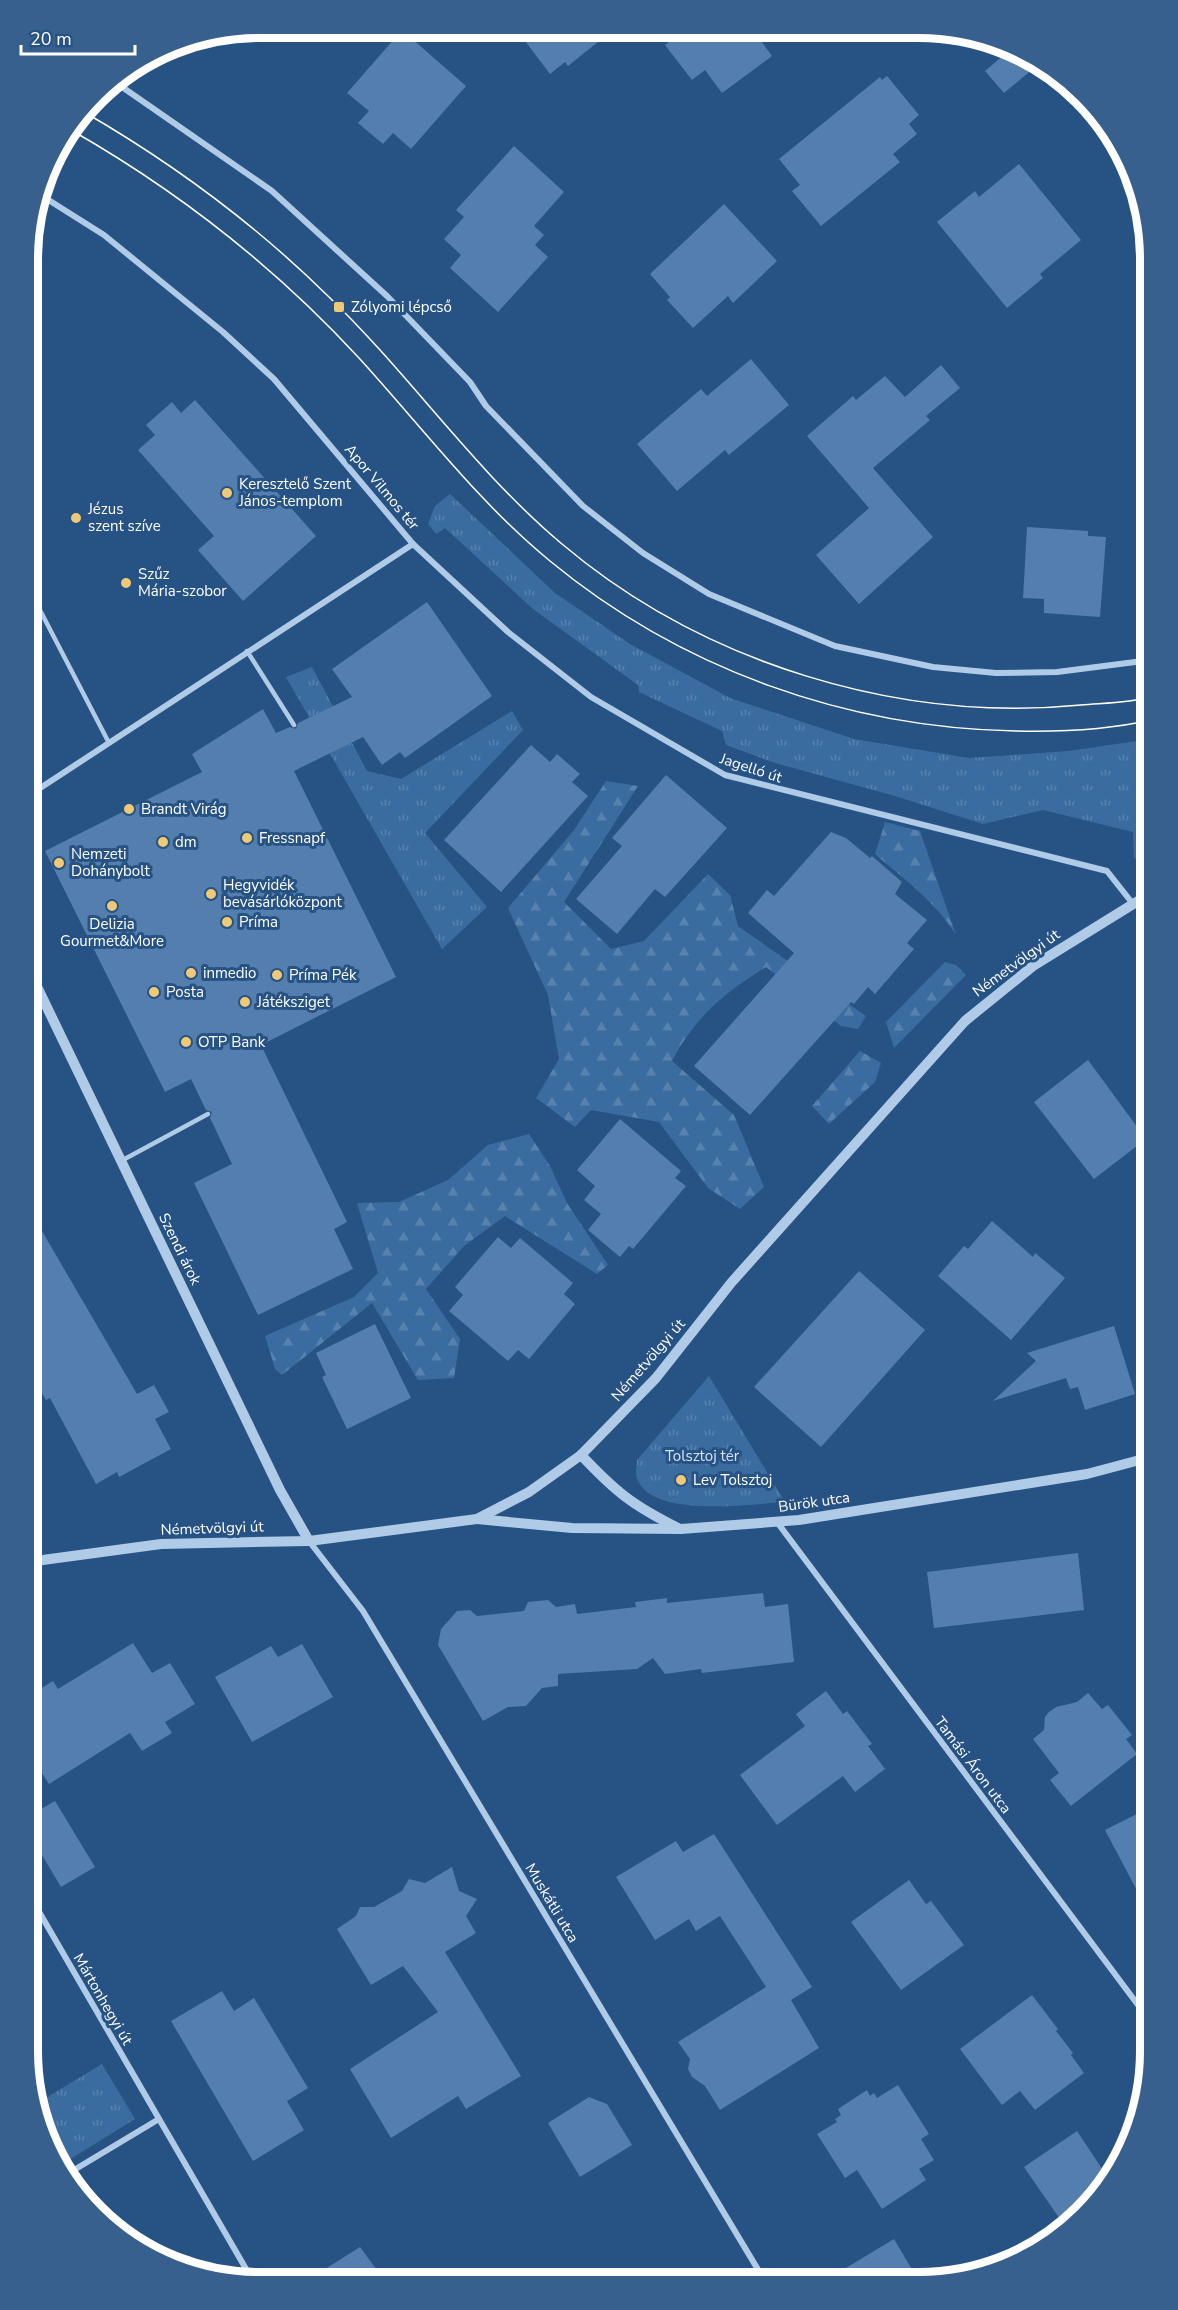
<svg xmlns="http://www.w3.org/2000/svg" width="1178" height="2310" font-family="'Nunito Sans',sans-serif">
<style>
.grass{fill:url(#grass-tufts)}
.forest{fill:url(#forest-firs)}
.building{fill:#537ead}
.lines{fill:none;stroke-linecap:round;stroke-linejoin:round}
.service{stroke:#b0cbe7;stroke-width:4.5}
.minor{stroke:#b0cbe7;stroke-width:6}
.tertiary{stroke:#b0cbe7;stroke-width:10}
.tram{stroke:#fff;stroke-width:1.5}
.poi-dot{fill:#f0c976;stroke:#275284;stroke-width:2}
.labels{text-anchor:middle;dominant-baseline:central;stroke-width:6;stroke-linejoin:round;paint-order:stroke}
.poi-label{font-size:15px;fill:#fff;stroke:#275284;text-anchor:start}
.street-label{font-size:15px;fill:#fff;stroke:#275284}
.park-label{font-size:15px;fill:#d4e4f6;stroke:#275284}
.rim{fill:none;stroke:#fff;stroke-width:8}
</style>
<defs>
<pattern id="grass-tufts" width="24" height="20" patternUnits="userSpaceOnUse" patternTransform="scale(1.5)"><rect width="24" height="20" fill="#3b6ca0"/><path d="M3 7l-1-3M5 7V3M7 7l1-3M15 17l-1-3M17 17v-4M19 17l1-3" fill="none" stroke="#5882ae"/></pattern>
<pattern id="forest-firs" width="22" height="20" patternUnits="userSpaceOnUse" patternTransform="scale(1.5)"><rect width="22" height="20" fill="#3b6ca0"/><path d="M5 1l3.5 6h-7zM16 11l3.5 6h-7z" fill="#5882ae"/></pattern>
</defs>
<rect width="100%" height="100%" fill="#275284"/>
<!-- grass -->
<g class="grass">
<path d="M450,494L555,593L630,644L730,698L854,739L969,758L1068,751L1151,739V850L1134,859L1133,832L1043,810L983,824L895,796L775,763L726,745L722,731L639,692L638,685L533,609L445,528L436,534L428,524L435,506Z"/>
<path d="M312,667L367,771L401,779L512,711L523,730L425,833L487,907L442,949L286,677Z"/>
<path d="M709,1376L785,1502C751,1504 650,1519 637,1478C635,1473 637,1465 637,1460Z"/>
<path d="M102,2064L135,2119L59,2166L39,2126L36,2104Z"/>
</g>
<!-- forest -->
<g class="forest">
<path d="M606,781L638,786L564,902L611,949L644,941L708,874L730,895L738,926L866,1016L858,1029L841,1026L766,967C724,993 695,1017 672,1061L734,1115L764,1187L740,1209L708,1188L659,1122L591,1110L575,1127L536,1098L559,1059L548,995L508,908L574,830Z"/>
<path d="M885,822L920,831L956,935C936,902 904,879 875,854Z"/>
<path d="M945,962L956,965L966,975L894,1048L886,1022Z"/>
<path d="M860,1051L881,1063L875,1082L829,1124L812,1106Z"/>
<path d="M529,1134L550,1166L567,1203L608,1265L597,1274L505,1216L464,1246L426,1289L460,1339L454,1378L418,1380L372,1303L282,1375L275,1369L265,1336L354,1297L378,1273L357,1203L399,1202L448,1180L488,1145Z"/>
</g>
<!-- building -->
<g class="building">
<path d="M516,29H614L568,66L565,62L550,74Z"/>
<path d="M402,30L466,86L411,149L393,133L383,144L358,123L369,111L347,93Z"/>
<path d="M686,30H753L772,56L722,93L705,70L692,80L665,45Z"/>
<path d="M1012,48L1040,63L1004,93L985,71Z"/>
<path d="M887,76L919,115L909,124L917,134L893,154L900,162L821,226L792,191L800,185L779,159L880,77L882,80Z"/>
<path d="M514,146L564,192L534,226L544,235L535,245L548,257L498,312L450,268L461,255L444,239L464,217L456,210Z"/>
<path d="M1019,164L1081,240L1040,274L1043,278L1007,308L937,222L975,191L979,197Z"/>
<path d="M724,204L777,261L733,303L728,296L693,328L667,300L670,297L650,274Z"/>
<path d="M751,359L789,405L729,455L725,450L677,491L637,444L701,389L707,396Z"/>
<path d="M941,365L960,388L926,416L930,420L873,468L933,537L859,604L816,555L869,508L807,436L853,396L856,400L885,376L905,397Z"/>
<path d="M195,400L316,536L243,601L198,550L214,536L138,450L155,435L146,425L172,402L181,413Z"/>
<path d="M1027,527L1088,531V536L1106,537L1100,617L1044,613V599L1023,598Z"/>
<path d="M427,602L492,696L405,758L400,752L382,765L363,737L294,771L396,977L261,1045L347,1222L334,1229L353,1269L258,1315L194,1183L232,1164L210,1118L212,1112L206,1110L191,1079L165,1092L45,851L202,772L192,754L263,709L276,733L290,727L296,729L298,723L352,697L332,669Z"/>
<path d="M531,745L550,762L557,754L580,774L572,782L588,796L501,892L444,840Z"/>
<path d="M666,775L727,828L665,897L655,889L617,934L576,899L622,846L612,838Z"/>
<path d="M831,832L846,838L870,858L872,856L902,882L895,894L927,920L907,943L914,949L875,994L868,987L854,1004L851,1002L750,1115L694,1066L794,953L748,913L767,890L774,896Z"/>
<path d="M1088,1060L1146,1139L1094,1179L1034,1102Z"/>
<path d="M620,1119L681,1171L675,1178L686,1186L633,1249L629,1246L620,1257L588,1230L601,1214L584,1200L595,1186L577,1170Z"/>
<path d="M28,1207L137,1394L154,1385L169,1412L155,1419L171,1449L119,1477L117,1472L96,1484L50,1398L46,1400L28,1370Z"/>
<path d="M992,1221L1033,1257L1035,1253L1065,1278L1011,1340L938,1276L964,1246L968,1249Z"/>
<path d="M498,1237L511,1248L520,1238L573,1283L564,1294L575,1304L529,1359L518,1350L508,1361L449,1311L463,1295L455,1287Z"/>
<path d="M859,1271L925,1330L821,1447L754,1387Z"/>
<path d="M375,1324L411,1398L347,1429L322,1377L326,1375L316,1353Z"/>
<path d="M1114,1326L1135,1394L1085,1410L1078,1387L1070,1389L1066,1378L993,1401L1036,1361L1027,1353Z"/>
<path d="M1078,1553L1084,1610L934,1628L927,1572Z"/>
<path d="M763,1593L765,1607L788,1604L794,1662L702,1673L701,1669L665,1674L653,1658L637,1669L558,1674V1686L542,1688L526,1706L508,1707L483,1721L438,1645L441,1629L457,1611L470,1610L477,1616L524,1611L528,1602L548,1600L556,1607L575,1604L577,1614L636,1607L635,1602L667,1598V1603Z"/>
<path d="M133,1643L152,1673L170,1663L195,1704L165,1722L172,1733L142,1751L130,1733L49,1784L27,1750V1697L53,1681L58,1689Z"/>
<path d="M302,1644L333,1697L252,1742L215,1677L271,1646L278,1657Z"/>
<path d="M826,1691L843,1714L847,1711L872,1744L868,1746L885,1769L855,1792L843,1776L777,1825L740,1775L805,1726L796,1714Z"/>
<path d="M1088,1693L1102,1709L1108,1705L1132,1735L1126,1739L1137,1754L1071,1806L1050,1780L1059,1773L1033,1739L1044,1730L1045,1717L1049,1712L1056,1707L1077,1702Z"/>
<path d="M55,1801L95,1867L61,1887L27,1830V1817Z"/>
<path d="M1151,1807V1917L1105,1830Z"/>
<path d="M714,1834L812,1987L791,2000L819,2048L720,2110L705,2086L692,2077L688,2069L690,2059L678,2042L766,1987L720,1916L696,1931L689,1919L655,1940L616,1877L676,1841L683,1852Z"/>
<path d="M452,1867L459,1891L477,1899L466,1916L476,1933L445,1952L521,2076L466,2109L458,2096L391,2138L350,2069L438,2012L403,1966L371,1985L337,1929L356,1916L360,1907H374L402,1891L409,1879L425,1883Z"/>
<path d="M909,1880L926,1904L931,1901L964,1945L901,1990L851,1922Z"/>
<path d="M222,1991L234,2011L254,1998L308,2088L287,2101L304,2130L253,2161L171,2021Z"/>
<path d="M1032,1995L1058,2029L1056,2031L1073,2053L1071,2055L1084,2073L1035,2110L1020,2091L1002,2105L960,2049Z"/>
<path d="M898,2085L929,2134L921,2139L934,2160L919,2169L926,2180L882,2209L857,2170L845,2178L817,2134L837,2122L835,2119L841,2115L838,2109L867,2090L870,2096L874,2093L877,2098Z"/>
<path d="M589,2097L607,2104L632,2145L580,2177L548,2123Z"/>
<path d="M1077,2131L1110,2181L1103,2193L1066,2228L1024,2167Z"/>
<path d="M894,2239L920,2283H821Z"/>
<path d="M360,2247L385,2281H306Z"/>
</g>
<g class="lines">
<!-- service -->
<g class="service">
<path d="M29,589L109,743"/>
<path d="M247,651L294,725"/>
<path d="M121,1161L208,1114"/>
</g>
<!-- minor -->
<g class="minor">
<path d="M112,80L272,191L387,296L470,382L486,406L583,506L643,553L709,594L835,646L933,667L996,673L1057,672L1151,660"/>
<path d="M39,194L104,235L223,332L274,379L413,544L508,632L591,697L725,775L1107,871L1133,904"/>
<path d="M28,796L413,544"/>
<path d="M777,1522L1150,2021"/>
<path d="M309,1541L363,1611L766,2283"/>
<path d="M27,1891L253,2281"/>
<path d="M64,2176L159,2119"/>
</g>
<!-- tertiary -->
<g class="tertiary">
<path d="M28,968L280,1490L309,1541"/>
<path d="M581,1455C616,1492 632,1505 678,1528"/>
<path d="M477,1519L572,1528L681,1529L799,1520L1087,1474L1151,1457"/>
<path d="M28,1562L161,1544L309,1541L477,1519L529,1492L581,1455L656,1378L731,1283L965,1021L1033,966L1151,893"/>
</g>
<!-- tram -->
<g class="tram">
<path d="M84,112C174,164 255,224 329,297C410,375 475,471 562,544C703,663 898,723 1081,705C1104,703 1128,703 1151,697"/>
<path d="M71,130C178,191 275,267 359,358C422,427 478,502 550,561C681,669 846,728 1016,731C1060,732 1107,730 1151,720"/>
</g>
</g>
<!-- markers -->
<g class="poi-dot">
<rect x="333" y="301" width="12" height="12" rx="3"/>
<circle cx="227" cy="493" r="6"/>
<circle cx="76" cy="518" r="6"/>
<circle cx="126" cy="583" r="6"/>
<circle cx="129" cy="809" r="6"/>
<circle cx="247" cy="838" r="6"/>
<circle cx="163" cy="842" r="6"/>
<circle cx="59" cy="863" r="6"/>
<circle cx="211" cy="894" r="6"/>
<circle cx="112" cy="906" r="6"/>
<circle cx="227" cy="922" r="6"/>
<circle cx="191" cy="973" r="6"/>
<circle cx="277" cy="975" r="6"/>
<circle cx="154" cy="992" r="6"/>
<circle cx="245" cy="1002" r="6"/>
<circle cx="186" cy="1042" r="6"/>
<circle cx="681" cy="1480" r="6"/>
</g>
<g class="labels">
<!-- poi labels -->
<g class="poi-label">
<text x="351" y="307">Zólyomi lépcső</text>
<text x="239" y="484">Keresztelő Szent<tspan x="239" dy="17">János-templom</tspan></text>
<text x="88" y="509">Jézus<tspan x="88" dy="17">szent szíve</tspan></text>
<text x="138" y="574">Szűz<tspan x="138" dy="17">Mária-szobor</tspan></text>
<text x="141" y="809">Brandt Virág</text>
<text x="259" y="838">Fressnapf</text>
<text x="175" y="842">dm</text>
<text x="71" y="854">Nemzeti<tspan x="71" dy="17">Dohánybolt</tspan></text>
<text x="223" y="885">Hegyvidék<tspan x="223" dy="17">bevásárlóközpont</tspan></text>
<text x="239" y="922">Príma</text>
<text x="112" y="924" text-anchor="middle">Delizia<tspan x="112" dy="17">Gourmet&amp;More</tspan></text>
<text x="203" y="973">inmedio</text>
<text x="289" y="975">Príma Pék</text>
<text x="166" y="992">Posta</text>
<text x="257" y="1002">Játéksziget</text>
<text x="198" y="1042">OTP Bank</text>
<text x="693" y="1480">Lev Tolsztoj</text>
</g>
<!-- street labels -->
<g class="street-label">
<text transform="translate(382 487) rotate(50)">Apor Vilmos tér</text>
<text transform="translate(751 768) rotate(18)">Jagelló út</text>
<text transform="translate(1016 963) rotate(-36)">Németvölgyi út</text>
<text transform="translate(180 1249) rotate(64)">Szendi árok</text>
<text transform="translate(648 1360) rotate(-49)">Németvölgyi út</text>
<text transform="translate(814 1502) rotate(-8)">Bürök utca</text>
<text transform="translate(212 1528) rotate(-2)">Németvölgyi út</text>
<text transform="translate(973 1765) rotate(53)">Tamási Áron utca</text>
<text transform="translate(552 1903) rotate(59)">Muskátli utca</text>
<text transform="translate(103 1999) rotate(60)">Mártonhegyi út</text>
</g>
<!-- park labels -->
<g class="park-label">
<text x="702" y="1456">Tolsztoj tér</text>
</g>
</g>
<!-- crop -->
<path d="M0 0H1178V2310H0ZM259 38H919A221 221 0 0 1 1140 259V2051A221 221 0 0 1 919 2272H259A221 221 0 0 1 38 2051V259A221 221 0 0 1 259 38Z" fill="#38608e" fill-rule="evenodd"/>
<path class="rim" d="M259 38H919A221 221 0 0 1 1140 259V2051A221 221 0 0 1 919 2272H259A221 221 0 0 1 38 2051V259A221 221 0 0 1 259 38Z"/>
<!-- scale -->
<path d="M21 45v9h114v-9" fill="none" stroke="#ffffff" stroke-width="3"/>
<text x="30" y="45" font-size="18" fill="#ffffff" stroke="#275284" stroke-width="4.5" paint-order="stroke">20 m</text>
</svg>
